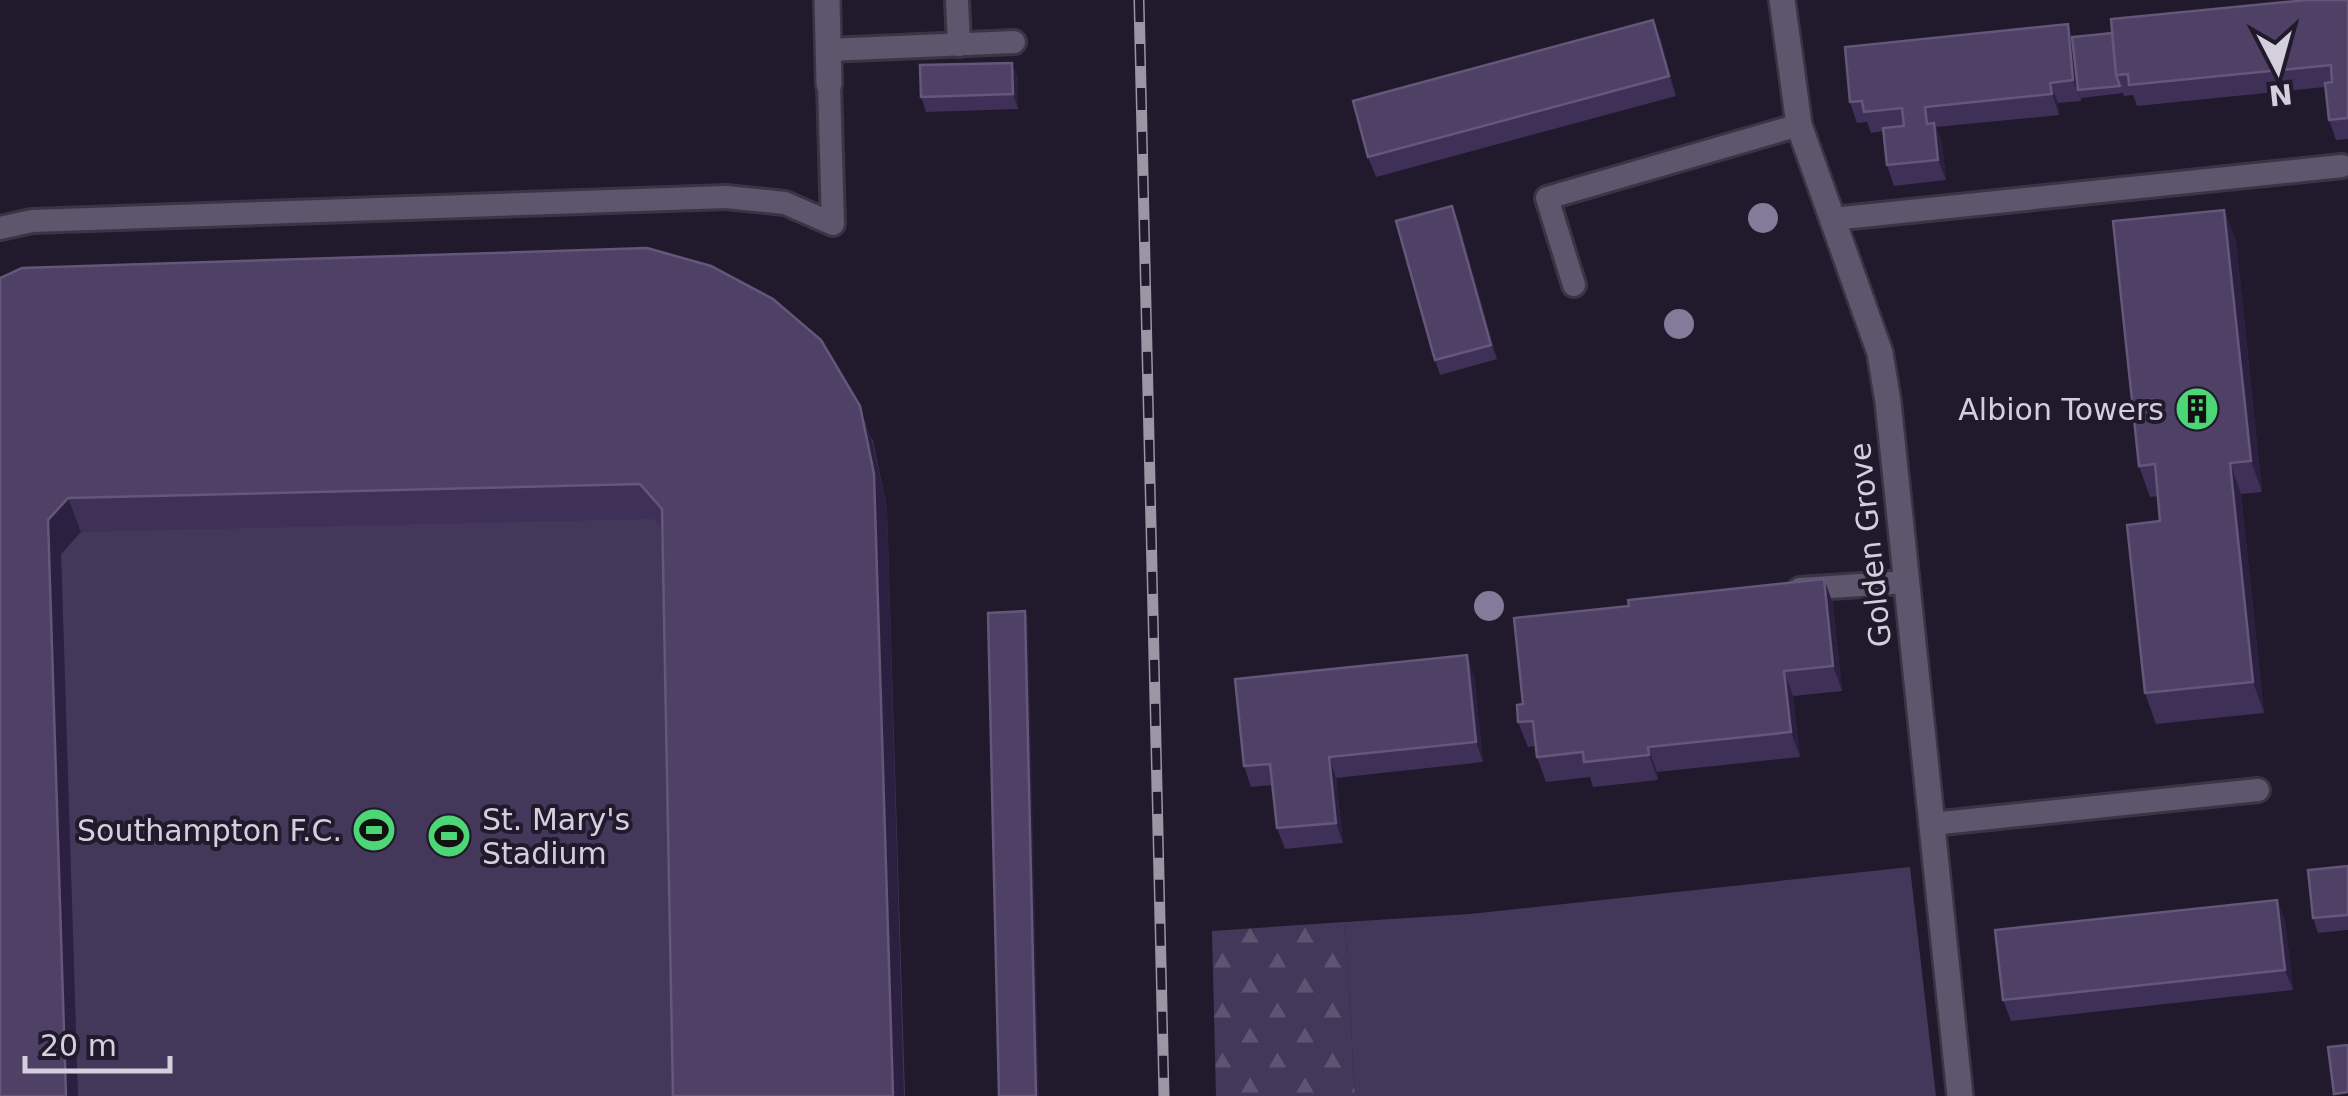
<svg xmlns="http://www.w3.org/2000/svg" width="2348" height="1096" font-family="'DejaVu Sans',sans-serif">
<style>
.green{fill:#44385a}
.forest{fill:url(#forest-firs)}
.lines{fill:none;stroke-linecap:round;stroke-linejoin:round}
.service-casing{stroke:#3a3544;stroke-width:28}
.minor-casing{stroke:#3a3544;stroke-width:30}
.service{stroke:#5d566c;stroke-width:22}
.minor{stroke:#5d566c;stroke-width:25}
.rail-casing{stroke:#9a96a4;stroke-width:11}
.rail{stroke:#201a2c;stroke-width:8;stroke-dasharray:22;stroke-linecap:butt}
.tree{fill:#847a9a}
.wall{fill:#3f3058}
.shaded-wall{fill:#2c2040}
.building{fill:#4f4166;stroke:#645779;stroke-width:2.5}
.labels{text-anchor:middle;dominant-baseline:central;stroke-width:8;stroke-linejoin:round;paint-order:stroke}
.poi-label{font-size:30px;fill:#d3cfdc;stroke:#201a2c;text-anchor:end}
.street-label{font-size:30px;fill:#d3cfdc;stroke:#201a2c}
</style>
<defs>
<pattern id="forest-firs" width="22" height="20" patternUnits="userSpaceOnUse" patternTransform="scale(2.5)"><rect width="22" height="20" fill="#44385a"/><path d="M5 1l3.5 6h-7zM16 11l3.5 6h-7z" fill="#5e5471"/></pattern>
</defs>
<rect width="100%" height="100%" fill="#201a2c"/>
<!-- green -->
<g class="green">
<path d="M0,319L834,375L873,441L887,509L905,1096H0Z"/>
<path d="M1910,867L1936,1096H1355L1345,922L1470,914Z"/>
</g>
<!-- forest -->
<path class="forest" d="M1345,922L1355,1096H1216L1212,931Z"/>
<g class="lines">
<defs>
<g id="service">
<path d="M957,0L959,45"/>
<path d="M828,50L1014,42"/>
<path d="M1833,219L2342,166"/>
<path d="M0,228L32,221L726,197L785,203L833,224L829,84"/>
<path d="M1574,285L1547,198L1799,125"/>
<path d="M1800,589L1906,582"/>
<path d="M1932,824L2258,790"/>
</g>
<g id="minor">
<path d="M827,0L829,84"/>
<path d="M1782,0L1799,125L1880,353L1888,402L1960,1096"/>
</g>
</defs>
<!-- service casing -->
<use href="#service" class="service-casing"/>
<!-- minor casing -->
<use href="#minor" class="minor-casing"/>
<!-- service -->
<use href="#service" class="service"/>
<!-- minor -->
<use href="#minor" class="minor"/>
<defs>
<path id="rail" d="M1139,0L1164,1096"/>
</defs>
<!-- rail casing -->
<use href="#rail" class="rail-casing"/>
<!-- rail -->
<use href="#rail" class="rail"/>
</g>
<!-- trees -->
<g class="tree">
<circle cx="1763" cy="218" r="15"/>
<circle cx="1679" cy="324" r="15"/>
<circle cx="1489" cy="606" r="15"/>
</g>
<!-- wall -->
<g class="wall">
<path d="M2348,0V139L2336,140L2329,120L2325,87L2137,106L2133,95L2124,96L2123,93L2081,98V101L2058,103L2059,115L1936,127L1942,143L1946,180L1894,186L1887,165L1884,131L1871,133L1867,122L1857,123L1850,102L2072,37Z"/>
<path d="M1653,20L1661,40L1676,96L1376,177L1368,157Z"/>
<path d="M1018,77V109L926,112L921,97Z"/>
<path d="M2224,210L2236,241L2262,492L2241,494L2264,713L2156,724L2145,693L2160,521L2158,496L2150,497L2139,466Z"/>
<path d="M1458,220L1497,359L1440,375L1435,360Z"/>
<path d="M0,278L872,441L887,509L662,529L653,519L81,532L61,554L78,1096H0Z"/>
<path d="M1824,579L1833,604L1842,691L1793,696L1800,757L1657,772L1658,780L1593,787L1590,777L1546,782L1537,757L1535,746L1528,747L1518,722L1523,704L1629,606Z"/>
<path d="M1474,675L1483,762L1336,778L1343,843L1285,849L1277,828L1273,785L1251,787L1244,766Z"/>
<path d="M2348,866V930L2318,933L2313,918Z"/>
<path d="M2277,900L2285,921L2293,990L2011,1021L2003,1000Z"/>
</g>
<!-- shaded-wall -->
<g class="shaded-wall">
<path d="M1653,20L1661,40L1676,96L1669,76Z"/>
<path d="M2068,24L2075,44L2078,90L2081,101L2073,80Z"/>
<path d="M1012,63L1018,77V109L1013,94Z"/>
<path d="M2050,83L2058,103L2059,115L2052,94Z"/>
<path d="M1934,123L1942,143L1946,180L1938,160Z"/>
<path d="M1452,206L1458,220L1497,359L1491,345Z"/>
<path d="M2224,210L2236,241L2262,492L2251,461Z"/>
<path d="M860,406L872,441L887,509L904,1096H893Z"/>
<path d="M2230,463L2241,494L2264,713L2253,682Z"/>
<path d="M68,498L81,532L61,554L78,1096H66L48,520Z"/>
<path d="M1824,579L1833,604L1842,691L1833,666Z"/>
<path d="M1025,611L1028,618L1039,1096H1036Z"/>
<path d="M1467,655L1474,675L1483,762L1476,742Z"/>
<path d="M1784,671L1793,696L1800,757L1791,732Z"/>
<path d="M1648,747L1657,772L1658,780L1649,755Z"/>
<path d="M1329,757L1336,778L1343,843L1336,823Z"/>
<path d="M2277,900L2285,921L2293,990L2285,970Z"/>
</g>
<!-- building -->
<g class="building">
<path d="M2307,0H2348V118L2329,120L2325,83L2332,82L2331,65L2129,85L2128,74L2116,75L2111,19Z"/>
<path d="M1653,20L1669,76L1368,157L1353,101Z"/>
<path d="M2068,24L2073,80L2050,83L2052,94L1925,107L1927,124L1934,123L1938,160L1887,165L1883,128L1904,126L1902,108L1864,112L1862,101L1850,102L1845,47Z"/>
<path d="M2112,33L2116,75L2120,86L2078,90L2072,37Z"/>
<path d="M1012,63L1013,94L921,97L920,65Z"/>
<path d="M1452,206L1491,345L1435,360L1396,221Z"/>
<path d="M2224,210L2251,461L2230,463L2253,682L2145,693L2127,525L2160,521L2155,464L2139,466L2113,221Z"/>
<path d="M647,248L711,266L773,299L821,340L860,406L874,474L893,1096H673L662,509L640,484L68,498L48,520L66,1096H0V278L22,268Z"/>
<path d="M1824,579L1833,666L1784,671L1791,732L1648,747L1649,755L1584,762L1583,752L1537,757L1533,721L1518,722L1517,705L1523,704L1514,618L1629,606L1628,600Z"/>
<path d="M1025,611L1036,1096H999L988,613Z"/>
<path d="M1467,655L1476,742L1329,757L1336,823L1277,828L1270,764L1244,766L1235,679Z"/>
<path d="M2348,866V915L2313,918L2308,870Z"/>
<path d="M2277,900L2285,970L2003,1000L1995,930Z"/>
<path d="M2348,1045V1092L2334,1094L2328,1047Z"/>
</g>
<!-- icons -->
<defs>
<symbol id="building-disc" viewBox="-11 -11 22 22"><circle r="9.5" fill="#4dd676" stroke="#201a2c"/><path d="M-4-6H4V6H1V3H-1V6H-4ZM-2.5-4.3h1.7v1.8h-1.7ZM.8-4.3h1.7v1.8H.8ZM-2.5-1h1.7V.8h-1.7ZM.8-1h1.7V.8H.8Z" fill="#111"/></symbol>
<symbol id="stadium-disc" viewBox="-11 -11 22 22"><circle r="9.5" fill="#4dd676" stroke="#201a2c"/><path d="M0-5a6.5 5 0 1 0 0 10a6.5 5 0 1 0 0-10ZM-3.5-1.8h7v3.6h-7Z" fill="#111"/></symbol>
</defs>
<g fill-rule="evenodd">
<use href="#building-disc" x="2172" y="384" width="50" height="50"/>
<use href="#stadium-disc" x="349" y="805" width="50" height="50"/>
<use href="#stadium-disc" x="424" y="811" width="50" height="50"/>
</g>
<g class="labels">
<!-- poi labels -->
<g class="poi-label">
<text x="2164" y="409">Albion Towers</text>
<text x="482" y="819" text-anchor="start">St. Mary's<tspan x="482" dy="34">Stadium</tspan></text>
<text x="342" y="830">Southampton F.C.</text>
</g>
<!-- street labels -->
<g class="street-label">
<text transform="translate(1870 545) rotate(-96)">Golden Grove</text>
</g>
</g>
<!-- north arrow -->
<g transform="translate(2278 70) rotate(174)" stroke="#201a2c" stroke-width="8" paint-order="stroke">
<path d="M0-8L18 38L0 25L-18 38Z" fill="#d3cfdc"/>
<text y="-15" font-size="28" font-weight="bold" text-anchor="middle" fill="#d3cfdc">N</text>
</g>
<!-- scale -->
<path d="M25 1056v15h145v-15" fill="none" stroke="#d3cfdc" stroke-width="5"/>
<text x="40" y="1056" font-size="30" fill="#d3cfdc" stroke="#201a2c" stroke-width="8" paint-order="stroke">20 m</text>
</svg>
